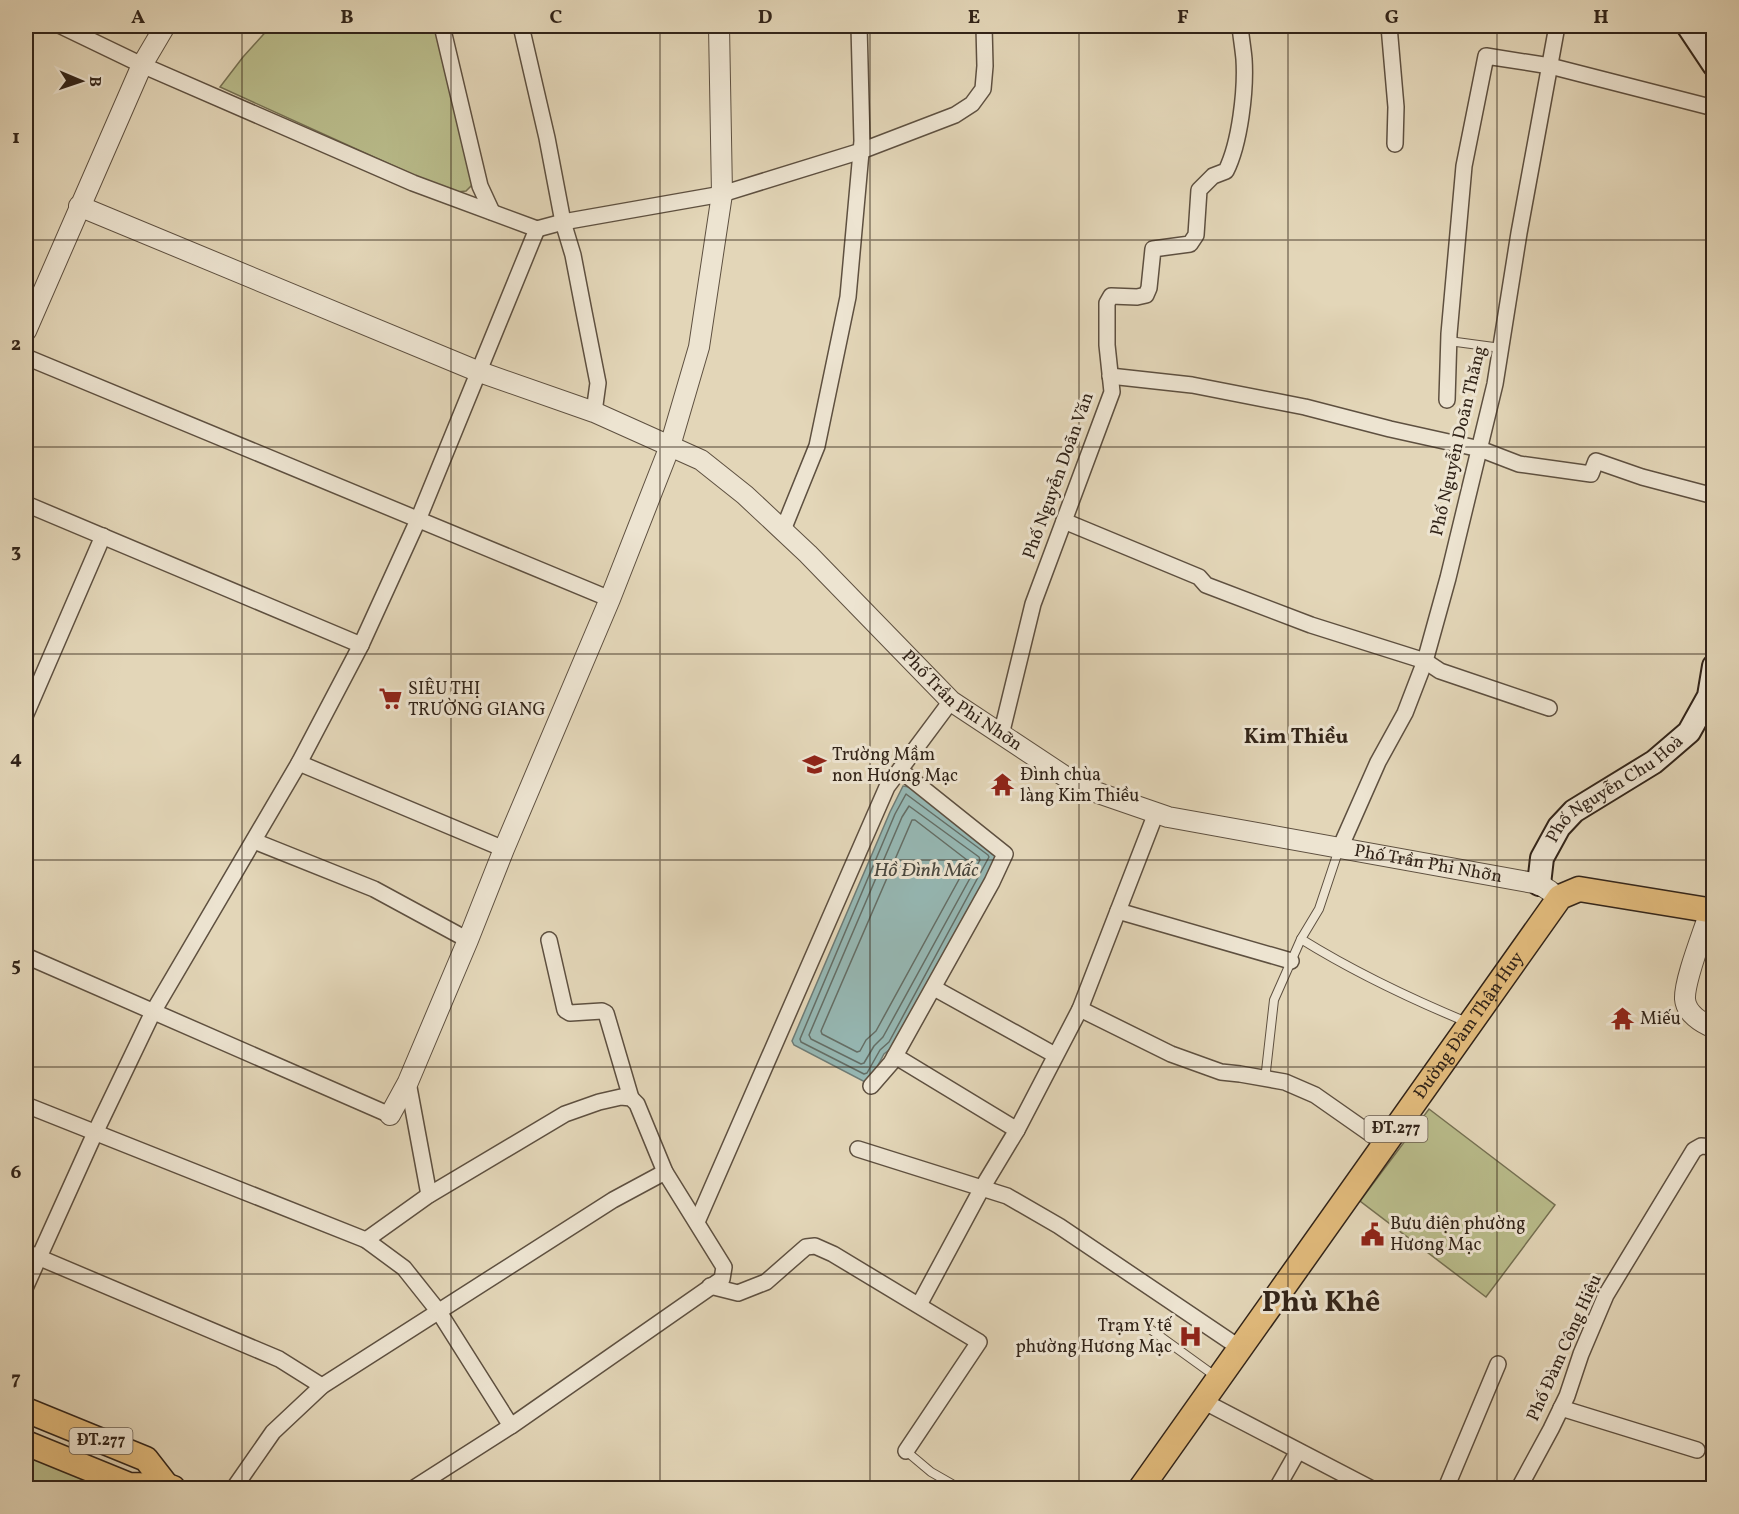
<svg xmlns="http://www.w3.org/2000/svg" width="1739" height="1514" font-family="Vollkorn,serif">
<style>
.green{fill:#b9bc8b;stroke:#757052;stroke-width:1.5}
.water{fill:#96b8b4;stroke:#6e7c76;stroke-width:1.5}
.lines{fill:none;stroke-linecap:round;stroke-linejoin:round}
.shore{stroke:#646e66;stroke-width:1.5}
.service-casing{stroke:#5e5040;stroke-width:10}
.minor-casing{stroke:#5e5040;stroke-width:18}
.tertiary-casing{stroke:#5e5040;stroke-width:22}
.secondary-casing{stroke:#312318;stroke-width:26}
.primary-casing{stroke:#312318;stroke-width:27}
.service{stroke:#ede4d1;stroke-width:8}
.minor{stroke:#ede4d1;stroke-width:15}
.tertiary{stroke:#ede4d1;stroke-width:20}
.secondary{stroke:#ede4d1;stroke-width:22}
.primary{stroke:#e2bb7c;stroke-width:24}
.grid{fill:none;stroke:#312318;stroke-width:1.5;stroke-opacity:0.55}
.labels{text-anchor:middle;dominant-baseline:central;stroke-width:6;stroke-linejoin:round;paint-order:stroke}
.shield{fill:#ede4d1;stroke:#695d50;stroke-width:1.5}
.shield-label{font-size:16px;font-weight:bold;fill:#312318}
.street-label{font-size:18px;fill:#312318;stroke:#ede4d1}
.poi-label{font-size:18px;fill:#312318;stroke:#ede4d1;text-anchor:start}
.water-label{font-size:20px;font-style:italic;fill:#4a483f;stroke:#ede4d1}
.quarter-label{font-size:21px;font-weight:bold;fill:#312318;stroke:#ede4d1}
.town-label{font-size:30px;font-weight:bold;fill:#312318;stroke:#ede4d1}
.neatline{fill:none;stroke:#312318;stroke-width:2}
.grid-label{font-size:20px;text-anchor:middle;font-weight:bold;fill:#312318}
</style>
<rect width="100%" height="100%" fill="#e3d6b8"/>
<filter id="stains"><feTurbulence type="fractalNoise" baseFrequency=".00333" numOctaves="4"/><feColorMatrix values="0 0 0 0 .2 0 0 0 0 .09 0 0 0 0 .02 0 0 0 .5 -.17"/></filter>
<radialGradient id="worn" r=".72"><stop offset=".6" stop-color="#630" stop-opacity="0"/><stop offset="1" stop-color="#630" stop-opacity=".3"/></radialGradient>
<!-- green -->
<g class="green">
<path d="M271,26H435L474,179L472,185L466,191L457,192L418,177L220,87L243,57Z"/>
<path d="M1429,1109L1555,1205L1486,1297L1360,1201Z"/>
<path d="M26,1449L119,1488H26Z"/>
</g>
<!-- water -->
<path class="water" d="M903,786L909,787L994,851L996,855L990,870L893,1047L884,1054L869,1082H865L794,1045L792,1041L890,812Z"/>
<g class="lines">
<!-- shore -->
<g class="shore">
<path d="M906,794L988,855L989,857L889,1042L880,1050L867,1073L864,1074L801,1042L800,1039L895,814Z"/>
<path d="M909,806L979,857L980,860L883,1037L874,1046L864,1063L861,1064L811,1039L809,1035L902,817Z"/>
<path d="M912,820H915L967,860L968,863L876,1031L866,1040L860,1051L857,1052L822,1034L821,1031Z"/>
</g>
<defs>
<g id="service">
<path d="M1449,341L1501,348"/>
<path d="M1339,849L1319,909L1301,939C1354,972 1411,999 1469,1023"/>
<path d="M1265,1080L1274,1000L1301,939"/>
<path d="M1150,1329L1215,1376"/>
<path d="M906,1451L931,1472L959,1488"/>
</g>
<g id="minor">
<path d="M61,26L142,65L413,183L537,229L563,222L722,194L861,151L955,115L972,104L983,89L985,66L984,26"/>
<path d="M442,26L480,186L492,212"/>
<path d="M521,26L547,138L563,222L573,255L584,312L598,383L594,412"/>
<path d="M1389,26L1396,107L1395,144"/>
<path d="M26,357L610,599"/>
<path d="M1110,376L1192,385L1305,407L1390,429L1480,449L1519,464L1591,474L1596,461L1642,477L1714,496"/>
<path d="M1447,400L1449,334L1464,166L1486,56L1550,66L1714,108"/>
<path d="M26,504L361,645"/>
<path d="M1064,521L1199,577L1206,585L1311,625L1425,661L1440,671L1549,708"/>
<path d="M783,530L817,446L848,297L862,141L859,26"/>
<path d="M26,714L103,536"/>
<path d="M1001,735L1033,604L1112,392L1107,345V303L1111,296L1137,297L1146,295L1149,288L1153,249L1190,244L1196,235L1199,190L1213,176L1226,171C1240,143 1246,90 1244,59C1243,48 1241,37 1240,26"/>
<path d="M299,763L504,849"/>
<path d="M254,841L374,889L468,940"/>
<path d="M1340,848L1378,762L1405,713L1425,661L1448,578L1495,384L1519,233L1557,26"/>
<path d="M1118,911L1291,961"/>
<path d="M549,940L565,1010L570,1013L602,1011L606,1013L631,1098"/>
<path d="M26,956L390,1115"/>
<path d="M934,988L1055,1055"/>
<path d="M1080,1009L1171,1054L1221,1072L1240,1074L1285,1082L1315,1095L1385,1144"/>
<path d="M895,1056L1017,1130"/>
<path d="M408,1082L429,1195"/>
<path d="M871,1086L891,1063L992,882L1005,854L900,770"/>
<path d="M26,1105L366,1240L404,1268L439,1312L511,1426"/>
<path d="M858,1149L1007,1196L1059,1226L1240,1348"/>
<path d="M697,1222L887,787L951,701"/>
<path d="M366,1240L429,1195L565,1114L599,1102L621,1097L631,1098L637,1104L665,1172L724,1267L722,1279L511,1426L414,1488"/>
<path d="M26,1252L279,1359L322,1386"/>
<path d="M26,1286L95,1133L153,1012L299,763L361,645L418,520L537,229"/>
<path d="M710,1286L738,1293L766,1282L806,1247L815,1246L833,1254L979,1342L906,1451"/>
<path d="M919,1305L982,1188L1017,1130L1080,1009L1156,813"/>
<path d="M1203,1401L1370,1488"/>
<path d="M1561,1408L1697,1450"/>
<path d="M234,1488L273,1432L322,1386L613,1200L665,1172"/>
<path d="M1277,1488L1298,1451"/>
<path d="M1446,1488L1498,1364"/>
<path d="M1519,1488L1551,1429L1567,1396L1581,1354L1606,1295L1694,1150L1701,1146L1714,1147"/>
</g>
<g id="tertiary">
<path id="s1" d="M79,206L477,371L594,412L701,460L745,495L808,554L951,701L1081,787L1168,817L1539,884L1550,891"/>
<path d="M26,331L142,65L165,26"/>
<path d="M1710,911C1704,931 1684,980 1685,999C1686,1013 1701,1023 1714,1028"/>
<path d="M390,1115L408,1082L468,940L504,849L610,599L670,446L699,347L722,194L719,26"/>
</g>
<g id="secondary">
<path d="M1688,26L1714,65"/>
<path id="s2" d="M1539,884L1542,858L1559,827L1574,811L1654,762L1689,732L1709,696L1714,666"/>
</g>
<g id="primary">
<path d="M26,1410L146,1459L167,1486"/>
<path d="M26,1443L129,1485L167,1486L173,1488"/>
<path id="s3" d="M1141,1488L1560,897L1579,889L1714,911"/>
</g>
</defs>
<!-- service casing -->
<use href="#service" class="service-casing"/>
<!-- minor casing -->
<use href="#minor" class="minor-casing"/>
<!-- tertiary casing -->
<use href="#tertiary" class="tertiary-casing"/>
<!-- secondary casing -->
<use href="#secondary" class="secondary-casing"/>
<!-- primary casing -->
<use href="#primary" class="primary-casing"/>
<!-- service -->
<use href="#service" class="service"/>
<!-- minor -->
<use href="#minor" class="minor"/>
<!-- tertiary -->
<use href="#tertiary" class="tertiary"/>
<!-- secondary -->
<use href="#secondary" class="secondary"/>
<!-- primary -->
<use href="#primary" class="primary"/>
</g>
<!-- grid -->
<path class="grid" d="M242,26V1488M451,26V1488M660,26V1488M870,26V1488M1079,26V1488M1288,26V1488M1497,26V1488M26,240H1714M26,447H1714M26,654H1714M26,860H1714M26,1067H1714M26,1274H1714"/>
<!-- icons -->
<defs>
<symbol id="supermarket-bare" viewBox="-9 -9 18 18"><path d="M-6-5.5h2.5l.6 2H6L4.5 2H-2.5L-4.4-4H-6ZM-1.5 3.2a1.3 1.3 0 1 0 .1 0ZM3 3.2a1.3 1.3 0 1 0 .1 0Z" fill="#8f2418" stroke="#ede4d1" stroke-width="2.5" paint-order="stroke"/></symbol>
<symbol id="school-bare" viewBox="-9 -9 18 18"><path d="M0-5L7-2L0 1L-7-2ZM-4 1L0 2.5L4 1V4Q0 6-4 4Z" fill="#8f2418" stroke="#ede4d1" stroke-width="2.5" paint-order="stroke"/></symbol>
<symbol id="temple-bare" viewBox="-9 -9 18 18"><path d="M0-6L5-2H3V0L6.5 2.5H4V6H1.5V3h-3V6H-4V2.5H-6.5L-3 0V-2H-5Z" fill="#8f2418" stroke="#ede4d1" stroke-width="2.5" paint-order="stroke"/></symbol>
<symbol id="civic-bare" viewBox="-9 -9 18 18"><path d="M-.6-6.5H3V-4.5H.6V-3L4-1V1h2V6H-6V1h2V-1L-.6-3ZM-1.2 2.5V6h2.4V2.5Z" fill="#8f2418" stroke="#ede4d1" stroke-width="2.5" paint-order="stroke"/></symbol>
<symbol id="hospital-bare" viewBox="-9 -9 18 18"><path d="M-5-5h3v3.5h4V-5h3V5h-3V1.5h-4V5h-3Z" fill="#8f2418" stroke="#ede4d1" stroke-width="2.5" paint-order="stroke"/></symbol>
</defs>
<g fill-rule="evenodd">
<use href="#supermarket-bare" x="374" y="682" width="33" height="33"/>
<use href="#school-bare" x="798" y="748" width="33" height="33"/>
<use href="#temple-bare" x="986" y="768" width="33" height="33"/>
<use href="#temple-bare" x="1606" y="1002" width="33" height="33"/>
<use href="#civic-bare" x="1356" y="1218" width="33" height="33"/>
<use href="#hospital-bare" x="1174" y="1320" width="33" height="33"/>
</g>
<g class="labels">
<!-- shield labels -->
<g class="shield">
<rect x="1364.5" y="1116" width="63" height="26" rx="4.5"/>
<rect x="69.5" y="1428" width="63" height="26" rx="4.5"/>
</g>
<g class="shield-label">
<text x="1396" y="1129">ĐT.277</text>
<text x="101" y="1441">ĐT.277</text>
</g>
<!-- street labels -->
<g class="street-label">
<text transform="translate(1459 441) rotate(-77)">Phố Nguyễn Doãn Thăng</text>
<text transform="translate(1059 476) rotate(-70)">Phố Nguyễn Doãn Văn</text>
<text stroke="none"><textPath href="#s1" startOffset="1028">Phố Trần Phi Nhỡn</textPath></text>
<text stroke="none"><textPath href="#s2" startOffset="129">Phố Nguyễn Chu Hoà</textPath></text>
<text stroke="none"><textPath href="#s1" startOffset="1532">Phố Trần Phi Nhỡn</textPath></text>
<text stroke="none"><textPath href="#s3" startOffset="567">Đường Đàm Thận Huy</textPath></text>
<text transform="translate(1565 1348) rotate(-66)">Phố Đàm Công Hiệu</text>
</g>
<!-- poi labels -->
<g class="poi-label">
<text x="408" y="689">SIÊU THỊ<tspan x="408" dy="21">TRƯỜNG GIANG</tspan></text>
<text x="832" y="755">Trường Mầm<tspan x="832" dy="21">non Hương Mạc</tspan></text>
<text x="1020" y="775">Đình chùa<tspan x="1020" dy="21">làng Kim Thiều</tspan></text>
<text x="1640" y="1019">Miếu</text>
<text x="1390" y="1224">Bưu điện phường<tspan x="1390" dy="21">Hương Mạc</tspan></text>
<text x="1172" y="1326" text-anchor="end">Trạm Y tế<tspan x="1172" dy="21">phường Hương Mạc</tspan></text>
</g>
<!-- water labels -->
<g class="water-label">
<text x="926" y="871">Hồ Đình Mấc</text>
</g>
<!-- quarter labels -->
<g class="quarter-label">
<text x="1296" y="737">Kim Thiều</text>
</g>
<!-- town labels -->
<g class="town-label">
<text x="1321" y="1303">Phù Khê</text>
</g>
</g>
<!-- margin -->
<rect width="1739" height="1514" fill="none" stroke="#e3d6b8" stroke-width="66"/>
<!-- north arrow -->
<g transform="translate(81 81) rotate(92)" stroke="#ede4d1" stroke-width="4.5" paint-order="stroke">
<path d="M0-4.5L10 22L0 15L-10 22Z" fill="#312318"/>
<text y="-9" font-size="16" font-weight="bold" text-anchor="middle" fill="#312318">B</text>
</g>
<rect x="33" y="33" width="1673" height="1448" class="neatline"/>
<g class="grid-label">
<text x="138" y="23">A</text>
<text x="347" y="23">B</text>
<text x="556" y="23">C</text>
<text x="765" y="23">D</text>
<text x="974" y="23">E</text>
<text x="1183" y="23">F</text>
<text x="1392" y="23">G</text>
<text x="1601" y="23">H</text>
<text x="16" y="143">1</text>
<text x="16" y="350">2</text>
<text x="16" y="557">3</text>
<text x="16" y="764">4</text>
<text x="16" y="971">5</text>
<text x="16" y="1178">6</text>
<text x="16" y="1384">7</text>
</g>
<rect width="100%" height="100%" filter="url(#stains)"/>
<rect width="100%" height="100%" fill="url(#worn)"/>
</svg>
